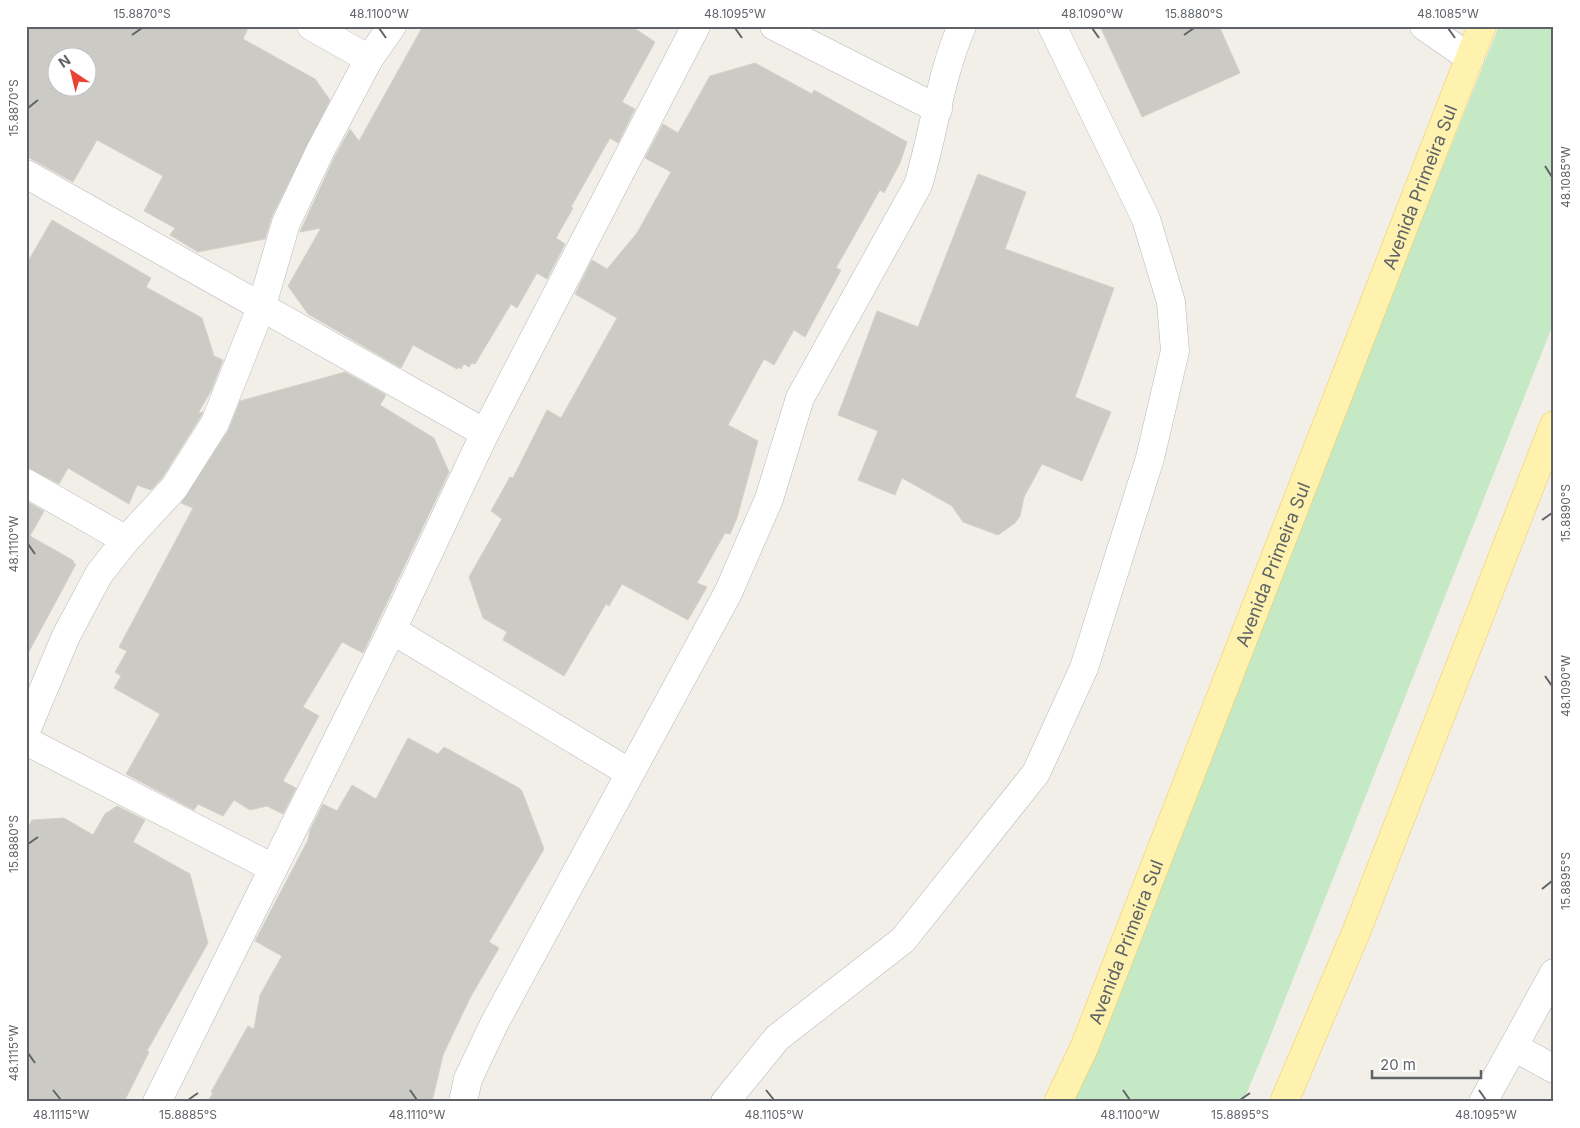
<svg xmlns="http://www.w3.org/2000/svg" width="1580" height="1128" font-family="Inter,sans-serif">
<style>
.green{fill:#c5e8c5}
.building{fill:#cccac5;stroke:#d6d1c6;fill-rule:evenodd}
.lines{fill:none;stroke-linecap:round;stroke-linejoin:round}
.minor-casing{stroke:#b5b8bc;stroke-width:29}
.major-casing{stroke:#f2c960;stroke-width:29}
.minor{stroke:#fff;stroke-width:28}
.major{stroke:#fff2af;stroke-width:28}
.ticks{fill:none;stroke:#5f6368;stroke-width:2}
.labels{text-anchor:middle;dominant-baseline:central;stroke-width:5;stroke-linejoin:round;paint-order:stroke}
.street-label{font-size:18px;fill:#5f6368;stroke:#fff}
.neatline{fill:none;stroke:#5f6368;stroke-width:2}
.ticks-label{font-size:12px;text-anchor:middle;fill:#5f6368}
</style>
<rect width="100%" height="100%" fill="#f1efe8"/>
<!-- green -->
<path class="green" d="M1499,26H1554V322L1268,1042L1243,1102H1070Z"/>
<!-- building -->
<g class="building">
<path d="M26,26H249L243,39L315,79L330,100L272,216L265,239L198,252L170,235L175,228L144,211L163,176L97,140L73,182L26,156ZM58,58H88V88H58Z"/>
<path d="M423,26H631L655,42L622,102L635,109L618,143L610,138L571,207L573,208L556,238L565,244L547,279L537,273L517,308L511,304L475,364L472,363L469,367L464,364L461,369L458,367L457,369L413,345L401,368L308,314L288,286L321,228L300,232L334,158L350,129L359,141Z"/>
<path d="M1100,26H1219L1240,73L1142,117Z"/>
<path d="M755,63L812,94L814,90L907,142L900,163L884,193L880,190L836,268L841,270L805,337L794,330L774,365L764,359L728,425L758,441L737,518L730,534L725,533L697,583L707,587L688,620L622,584L609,606L606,604L564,676L503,640L507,632L483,618L469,577L502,519L491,511L510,477L513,478L547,410L561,418L617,318L575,294L592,260L607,269L637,233L671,172L645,158L663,124L678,133L710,76Z"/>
<path d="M978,174L1026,192L1005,249L1114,288L1075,397L1111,412L1082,481L1042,464L1024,497L1020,516L1015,523L998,535L963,522L952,506L902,478L895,495L858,480L878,431L838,415L877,311L918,327Z"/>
<path d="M52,220L151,278L146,287L202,318L214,356L223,360L211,391L198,413L203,412L201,416L162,478L151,490L137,485L129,504L68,468L59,484L26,467V265Z"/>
<path d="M345,372L386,395L380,405L434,438L449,472L363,653L342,642L303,707L319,716L283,781L296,788L283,814L267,806L250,810L234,800L223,816L198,804L194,810L126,774L160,714L114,688L121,676L115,672L127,651L119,647L193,508L181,503L228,431L240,401Z"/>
<path d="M26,501L44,511L30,536L74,561L73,563L76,564L26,657Z"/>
<path d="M408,738L438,754L444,747L519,788L522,791L544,849L489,942L499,948L470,998L443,1055L432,1102H207L213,1093L211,1092L248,1026L254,1029L260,995L282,956L255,941L308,840L310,830L323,804L337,811L352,785L376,799Z"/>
<path d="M117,806L145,820L133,842L190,874L208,943L147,1051L149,1052L124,1102H26V831L32,820L64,818L93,835L105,814Z"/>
</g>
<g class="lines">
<defs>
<g id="minor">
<path d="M311,26L369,59"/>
<path d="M774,26L938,109"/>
<path d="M1424,26L1470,58"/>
<path d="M26,174L485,433"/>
<path d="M26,483L126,540"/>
<path d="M392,630L630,773"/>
<path d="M26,731L66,636L99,574L126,540L174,488L215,423L262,305L286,223L320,151L369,59L392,26"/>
<path d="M26,741L273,868"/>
<path d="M1514,1047L1554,1069"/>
<path d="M157,1102L392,630L485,433L696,26"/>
<path d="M463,1102L468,1079L494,1024L728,593L769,499L800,398L918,185C934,133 940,76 962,26"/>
<path d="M725,1102L777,1038L903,940L1036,773L1084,668L1150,458L1175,351L1171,302L1146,219L1052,26"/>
<path d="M1483,1102L1554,973"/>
</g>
<g id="major">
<path id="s1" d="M1058,1102L1084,1048L1482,26"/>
<path d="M1284,1102L1357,930L1554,425"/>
</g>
</defs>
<!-- minor casing -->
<use href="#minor" class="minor-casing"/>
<!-- major casing -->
<use href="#major" class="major-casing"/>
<!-- minor -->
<use href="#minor" class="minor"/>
<!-- major -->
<use href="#major" class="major"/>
</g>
<!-- ticks -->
<path class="ticks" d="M379,28L386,38M735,28L742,38M1092,28L1099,38M1448,28L1455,38M132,35L142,28M1184,35L1194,28M28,108L38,100M1545,166L1552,177M1542,520L1552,513M28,544L35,554M1545,676L1552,686M28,844L38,837M1542,889L1552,881M28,1053L35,1063M53,1090L61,1100M410,1090L417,1100M766,1090L774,1100M1123,1090L1130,1100M1479,1090L1486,1100M188,1100L198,1093M1240,1100L1250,1093"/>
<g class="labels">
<!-- street labels -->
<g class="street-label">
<text stroke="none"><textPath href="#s1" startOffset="984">Avenida Primeira Sul</textPath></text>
<text stroke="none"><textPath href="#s1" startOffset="579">Avenida Primeira Sul</textPath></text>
<text stroke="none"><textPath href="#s1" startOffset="174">Avenida Primeira Sul</textPath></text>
</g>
</g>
<!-- border -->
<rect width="1580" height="1128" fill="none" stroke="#ffffff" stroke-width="55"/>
<!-- north arrow -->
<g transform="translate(72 72) rotate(325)"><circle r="24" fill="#ffffff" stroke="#bfc1c3"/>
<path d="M0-4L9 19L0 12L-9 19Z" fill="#ea4335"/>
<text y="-8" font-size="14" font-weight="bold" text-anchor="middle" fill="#5f6368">N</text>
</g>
<!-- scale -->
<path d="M1372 1070v8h109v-8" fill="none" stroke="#5f6368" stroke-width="2.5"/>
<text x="1380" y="1070" font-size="15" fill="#5f6368" stroke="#ffffff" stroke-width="4" paint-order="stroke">20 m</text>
<rect x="28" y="28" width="1524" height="1072" class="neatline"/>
<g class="ticks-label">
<text x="142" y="18">15.8870°S</text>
<text x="379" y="18">48.1100°W</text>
<text x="735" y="18">48.1095°W</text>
<text x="1092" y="18">48.1090°W</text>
<text x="1194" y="18">15.8880°S</text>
<text x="1448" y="18">48.1085°W</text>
<text transform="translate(14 108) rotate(-90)" y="4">15.8870°S</text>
<text transform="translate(1566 177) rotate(-90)" y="4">48.1085°W</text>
<text transform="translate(1566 513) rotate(-90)" y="4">15.8890°S</text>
<text transform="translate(14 544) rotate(-90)" y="4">48.1110°W</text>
<text transform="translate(1566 686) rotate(-90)" y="4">48.1090°W</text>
<text transform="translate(14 844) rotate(-90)" y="4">15.8880°S</text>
<text transform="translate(1566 881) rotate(-90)" y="4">15.8895°S</text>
<text transform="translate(14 1053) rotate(-90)" y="4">48.1115°W</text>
<text x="61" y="1119">48.1115°W</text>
<text x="188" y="1119">15.8885°S</text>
<text x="417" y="1119">48.1110°W</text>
<text x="774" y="1119">48.1105°W</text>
<text x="1130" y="1119">48.1100°W</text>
<text x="1240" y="1119">15.8895°S</text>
<text x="1486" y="1119">48.1095°W</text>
</g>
</svg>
